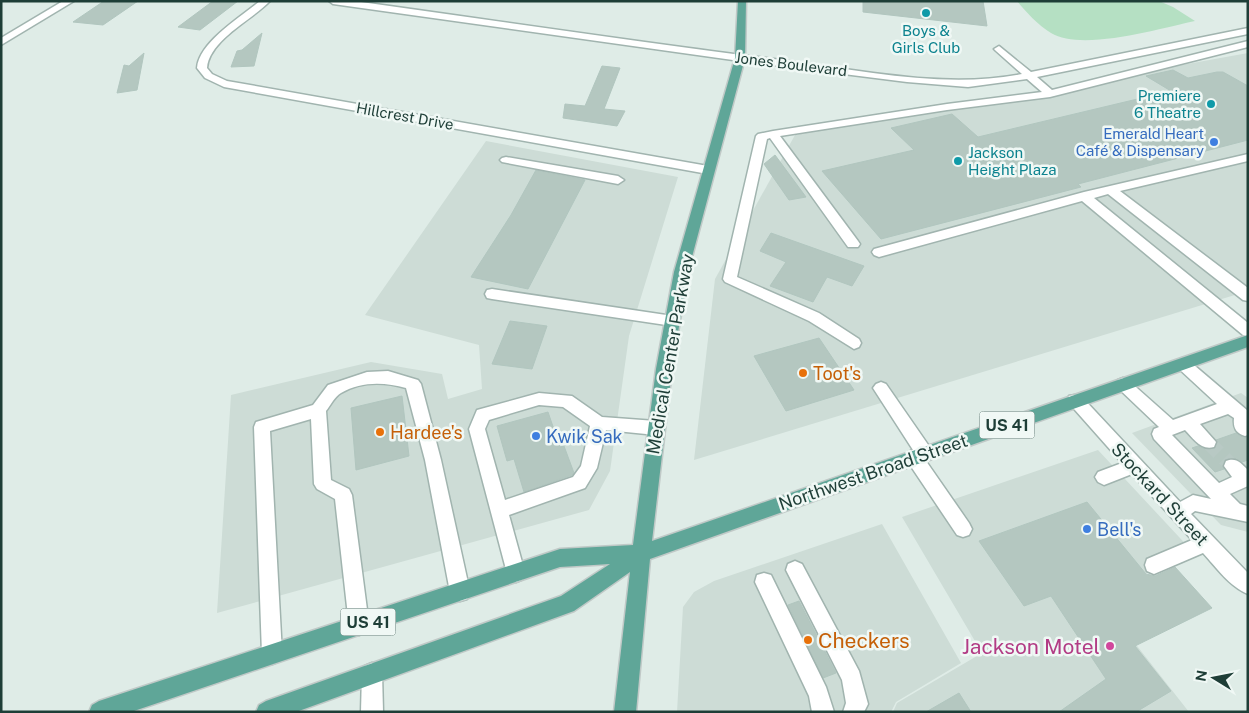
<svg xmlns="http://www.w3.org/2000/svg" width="1249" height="713" font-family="'Public Sans',sans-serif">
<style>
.built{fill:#cddcd6}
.green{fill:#b5e0c3}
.building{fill:#b4c7c0;stroke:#b1c6bf}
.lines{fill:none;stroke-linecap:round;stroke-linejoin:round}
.minor-tunnel{stroke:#b8c9c4;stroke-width:15;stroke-dasharray:15 8;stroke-linecap:butt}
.minor-casing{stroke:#a1b4af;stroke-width:3}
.major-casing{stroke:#c0c9c7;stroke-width:3}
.minor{fill:#fff;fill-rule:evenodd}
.major{fill:#5fa698;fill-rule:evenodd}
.culture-dot{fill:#0f9aa8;stroke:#f0f8f5;stroke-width:2}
.shop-dot{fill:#3f7fe0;stroke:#f0f8f5;stroke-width:2}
.food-dot{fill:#e8710a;stroke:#f0f8f5;stroke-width:2}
.hotel-dot{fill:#d1479c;stroke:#f0f8f5;stroke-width:2}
.labels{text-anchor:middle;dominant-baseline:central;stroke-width:5;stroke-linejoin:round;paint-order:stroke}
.far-culture-label{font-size:15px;fill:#0d838f;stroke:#f0f8f5}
.far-street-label{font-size:15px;fill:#1e3e37;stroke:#f0f8f5}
.far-shop-label{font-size:15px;fill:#366cbe;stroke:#f0f8f5;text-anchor:end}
.shield{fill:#f0f8f5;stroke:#5d7670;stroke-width:1}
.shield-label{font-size:16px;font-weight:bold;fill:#1e3e37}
.street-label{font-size:18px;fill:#1e3e37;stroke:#f0f8f5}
.food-label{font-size:18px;fill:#c56008;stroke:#f0f8f5;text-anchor:start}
.shop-label{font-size:18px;fill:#366cbe;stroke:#f0f8f5;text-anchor:start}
.near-food-label{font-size:21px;fill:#c56008;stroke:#f0f8f5;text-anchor:start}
.near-hotel-label{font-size:21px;fill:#b23c85;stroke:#f0f8f5;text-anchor:end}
</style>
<rect width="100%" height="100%" fill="#dfece7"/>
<!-- built -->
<g class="built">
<path d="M1248,53V291L694,460L715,279L795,135Z"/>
<path d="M486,141L678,177L629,336L610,471L589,510L217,613L231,395L371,362L442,374L448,399L482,389L479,345L365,315Z"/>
<path d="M1241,393L1248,398V532L1221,525L1132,433Z"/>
<path d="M1098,450L1193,552L1097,595L1189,712H893L897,703L982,653L902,517Z"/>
<path d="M882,524L961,663L896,702L891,712H677L683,607L694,592L714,581Z"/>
</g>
<!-- green -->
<path class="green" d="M1017,1H1159L1173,7L1195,21C1161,28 1082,52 1051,33C1038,25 1026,12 1017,1Z"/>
<!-- building -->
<g class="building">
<path d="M104,1H138L103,25L73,22Z"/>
<path d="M213,1H238L200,30L178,27Z"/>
<path d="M863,1H983L987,26L863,12Z"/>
<path d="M262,33L254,66L231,67L237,51L242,50Z"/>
<path d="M144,53L137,90L117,93L124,65L129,66Z"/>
<path d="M602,66L620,68L604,109L625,111L617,126L563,118L565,104L585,106Z"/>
<path d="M1173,70L1188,78L1217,72H1223L1248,86V140L1078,184L1081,187L881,239L822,171L914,150L891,128L952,114L978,137L1171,91L1146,76Z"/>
<path d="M775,155L806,197L789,200L764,164Z"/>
<path d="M536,170L585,180L528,289L471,277L511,215Z"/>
<path d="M771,233L864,266L852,286L827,277L813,302L770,286L786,262L760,251Z"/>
<path d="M510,321L547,326L532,369L492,364Z"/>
<path d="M819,338L854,390L786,411L754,356Z"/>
<path d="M402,396L409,456L356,470L351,408Z"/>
<path d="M548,412L560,447L564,446L574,473L572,475L524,492L514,459L507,461L497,426Z"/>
<path d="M1236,433L1244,438L1248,437V460L1242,462L1233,458L1225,459L1222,465L1224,469L1215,472L1192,448L1198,446L1205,449H1214L1218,443L1216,440Z"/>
<path d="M1087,502L1146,574L1155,576L1175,567L1212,608L1135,646L1171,691L1136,712H1059L1106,679L1051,596L1024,606L979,541Z"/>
<path d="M799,601L836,673L823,678L788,605Z"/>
<path d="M959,693L971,712H926Z"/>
</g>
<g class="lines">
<!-- minor-tunnel -->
<path class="minor-tunnel" d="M1208,442L1232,466"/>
<defs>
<g id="minor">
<path d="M63,1H74L1,45V38Z"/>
<path d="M260,1H270C252,20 209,40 207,68L212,74L227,81L708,166L714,170L708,174L224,87L205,78L197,68C199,42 241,17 260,1Z"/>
<path d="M329,1H354C499,21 643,43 789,61C864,71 947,89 1022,74L996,51L994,49L999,46L1031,72L1248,28V34L1037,77L1052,90L1248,41V47L1050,97L947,110L780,136L858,241L860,244L858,247H848L770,138L767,139L737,277L819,313L859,339L861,343L859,347L854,349L809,321L725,282L723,279L756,136L758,134L773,131L947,104L1042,92L1027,79L968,87L907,82L740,61L333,4Z"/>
<path d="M1248,154V161L1120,191L1248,288V301L1243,300L1108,194L1094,198L1248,323V336L1243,335L1082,201L879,257L874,255L872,252L874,249L1084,192Z"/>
<path d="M506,157L618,176L624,180L618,184L502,162L500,160L502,158Z"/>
<path d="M492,289L673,316L678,317L680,321L678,325L673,326L492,299L487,298L485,294L487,290Z"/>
<path d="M1183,358L1188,360L1248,411V435L1245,436C1236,433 1233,428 1234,418L1228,414L1200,424L1216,442L1214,447C1201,451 1193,438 1185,430L1172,435L1219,483L1232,477L1224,466L1226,461C1236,457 1241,463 1248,470V486L1230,494L1240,504L1248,506V522L1195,511L1191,514L1248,573V594C1230,587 1216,567 1203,553L1154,574L1147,571L1145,565L1147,559L1192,540L1132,474L1104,485L1098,482L1095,477L1098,472L1122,463L1067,401L1069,396L1075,395L1081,396L1180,502L1193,495L1211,499L1154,439L1152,434L1154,429L1159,427L1118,388L1115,384L1118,380L1123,378L1128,380L1173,420L1217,404L1178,368L1175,364L1178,360Z"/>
<path d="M388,371L418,380L421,384L441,460L470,592L467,599L460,601L453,599L450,592L425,460L406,388C385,382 361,381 341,393C335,396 330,406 326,411L331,480L349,489L352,495L369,625L366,632L359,635L352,632L349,625L335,499L317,489L314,484L311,419L270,431L282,654L279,661L272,664L265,661L262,654L254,427L256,422L313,405L328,385L367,372Z"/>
<path d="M881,382L886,384L931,449L933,454L931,459L926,461L969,523L972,529L969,535L963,537L957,535L908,462L906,457L908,452L913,450L873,388L876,384Z"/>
<path d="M539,393L572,396L602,417L656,421L662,423L664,428L662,433L656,435L606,430L597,468L585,488L509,515L525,573L523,579L516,582L509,579L507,573L469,429L477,410ZM539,405L563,407L590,426L581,466L573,477L505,500L485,429L489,420Z"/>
<path d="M795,561L802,564L859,671L868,704L864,712H843L846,703L842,680L786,570L788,564Z"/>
<path d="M764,573L771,575L826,687L834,712H812L809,696L755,582L757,575Z"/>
<path d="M372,663L379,666L382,673L383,712H361L362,673L365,666Z"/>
</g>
<path id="major" d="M738,1H746L745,58L688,272L672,369L652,541L1248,335V347L650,559L636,712H614L630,572L574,611L296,712H256L259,705L266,701L561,596L610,564L560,567L131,712H89L92,705L99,701L560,549L633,545L656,369L674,272L735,58Z"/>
</defs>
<!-- minor casing -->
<use href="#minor" class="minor-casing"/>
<!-- major casing -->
<use href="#major" class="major-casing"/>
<!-- minor -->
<use href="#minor" class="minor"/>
<!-- major -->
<use href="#major" class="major"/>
</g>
<!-- markers -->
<g class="culture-dot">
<circle cx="926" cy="13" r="5"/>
<circle cx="1211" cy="104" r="5"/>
<circle cx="958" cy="161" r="5"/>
</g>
<g class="shop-dot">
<circle cx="1214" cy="142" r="5"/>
<circle cx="536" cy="436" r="5"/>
<circle cx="1087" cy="529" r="5"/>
</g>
<g class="food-dot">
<circle cx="803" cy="373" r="5"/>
<circle cx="380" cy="432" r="5"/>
<circle cx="808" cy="640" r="5"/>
</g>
<circle class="hotel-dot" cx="1110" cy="646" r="5"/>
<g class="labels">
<!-- far-culture labels -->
<g class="far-culture-label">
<text x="926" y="30">Boys &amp;<tspan x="926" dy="17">Girls Club</tspan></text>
<text x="1201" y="95" text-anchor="end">Premiere<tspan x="1201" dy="17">6 Theatre</tspan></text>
<text x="968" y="152" text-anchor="start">Jackson<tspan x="968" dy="17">Height Plaza</tspan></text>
</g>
<!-- far-street labels -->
<g class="far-street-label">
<text transform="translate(791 64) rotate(7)">Jones Boulevard</text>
<text transform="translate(405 116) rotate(10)">Hillcrest Drive</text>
</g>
<!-- far-shop labels -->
<g class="far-shop-label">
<text x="1204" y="133">Emerald Heart<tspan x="1204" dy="17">Café &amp; Dispensary</tspan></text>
</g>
<!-- shield labels -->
<g class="shield">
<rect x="979.5" y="411.5" width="55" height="27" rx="4"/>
<rect x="340.5" y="608.5" width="55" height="27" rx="4"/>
</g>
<g class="shield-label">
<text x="1007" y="425">US 41</text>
<text x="368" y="622">US 41</text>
</g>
<!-- street labels -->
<g class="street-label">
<text transform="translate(670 354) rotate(-80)">Medical Center Parkway</text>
<text transform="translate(873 472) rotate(-19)">Northwest Broad Street</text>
<text transform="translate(1160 494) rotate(47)">Stockard Street</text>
</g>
<!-- food labels -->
<g class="food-label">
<text x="813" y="373">Toot's</text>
<text x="390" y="432">Hardee's</text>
</g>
<!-- shop labels -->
<g class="shop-label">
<text x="546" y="436">Kwik Sak</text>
<text x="1097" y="529">Bell's</text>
</g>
<!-- near-food labels -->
<g class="near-food-label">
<text x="818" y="640">Checkers</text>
</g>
<!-- near-hotel labels -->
<g class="near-hotel-label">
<text x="1100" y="646">Jackson Motel</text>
</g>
</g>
<!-- border -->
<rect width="1249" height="713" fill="none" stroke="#1e3e37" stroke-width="5"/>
<!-- north arrow -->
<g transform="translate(1214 678) rotate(280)" stroke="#f0f8f5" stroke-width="4" paint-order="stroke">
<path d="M0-4L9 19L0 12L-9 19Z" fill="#1e3e37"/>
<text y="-8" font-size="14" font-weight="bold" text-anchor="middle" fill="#1e3e37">N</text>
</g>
</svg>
